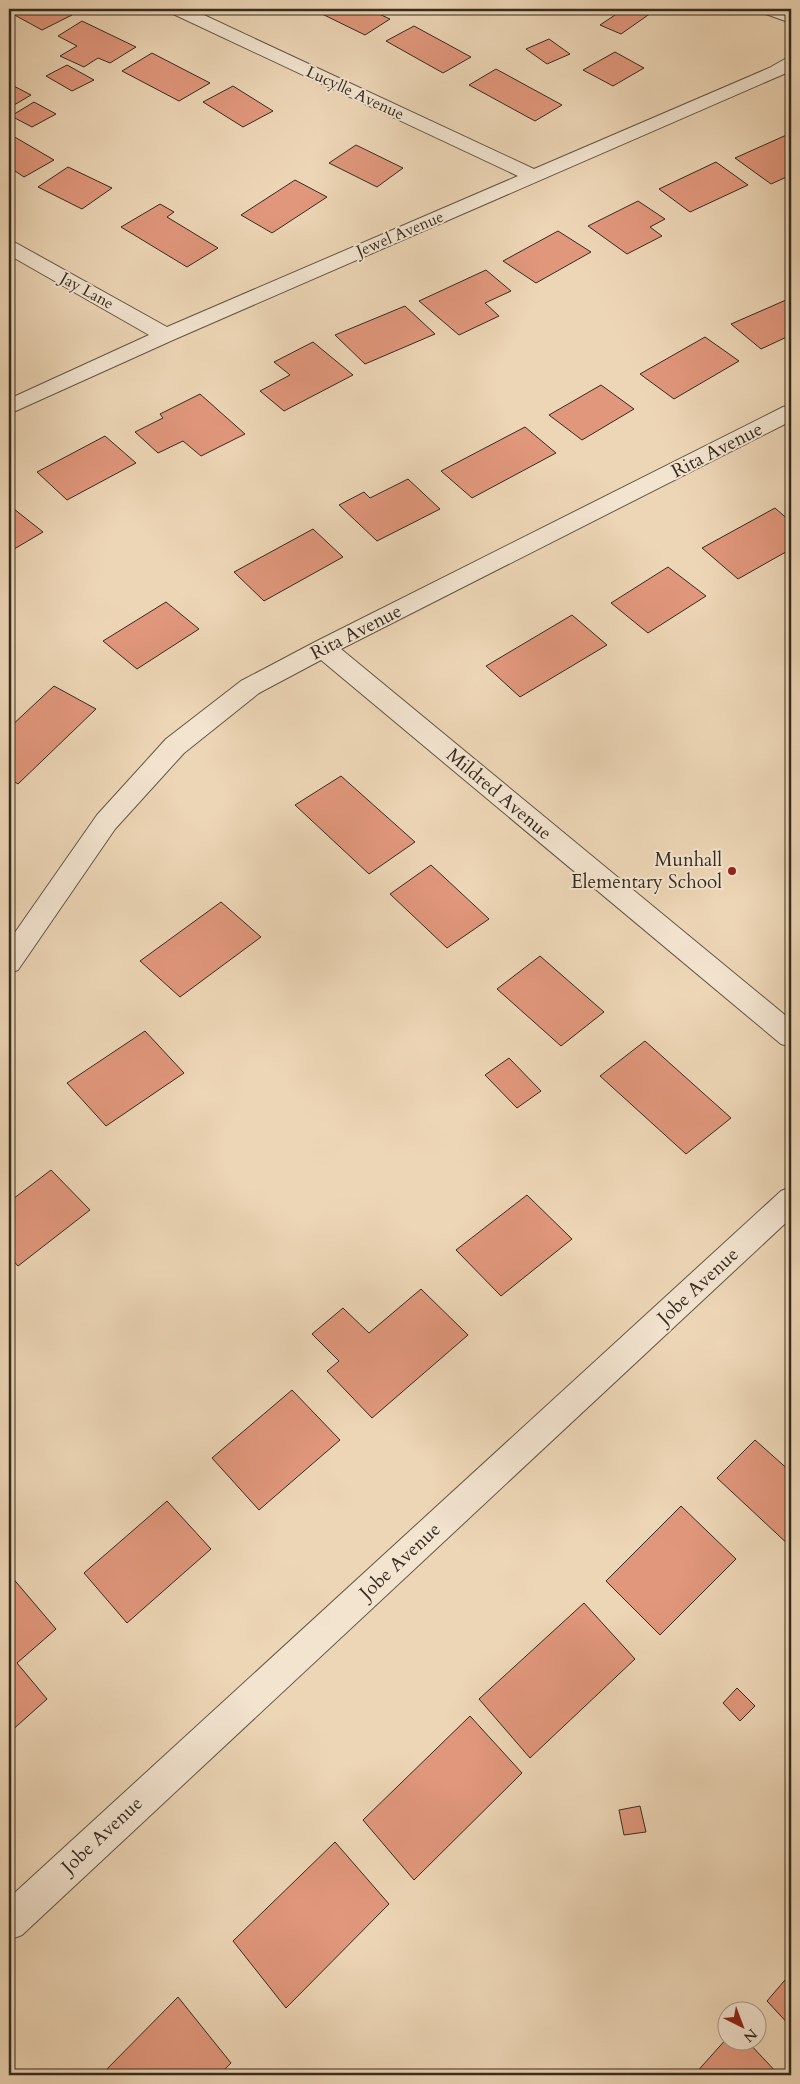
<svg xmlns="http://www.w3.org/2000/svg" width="800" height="2084" font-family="Cardo,serif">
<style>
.building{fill:#e1977c;stroke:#352b1f}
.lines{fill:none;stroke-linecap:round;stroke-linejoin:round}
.minor-casing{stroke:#635645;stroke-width:2}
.minor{fill:#f3e4d0;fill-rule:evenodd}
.poi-dot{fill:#8f2418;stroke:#f3e4d0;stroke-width:2}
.labels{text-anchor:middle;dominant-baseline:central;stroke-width:4;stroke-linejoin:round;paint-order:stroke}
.far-street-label{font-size:16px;fill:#352b1f;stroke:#f3e4d0}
.street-label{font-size:19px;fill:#352b1f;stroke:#f3e4d0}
.poi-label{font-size:19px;fill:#352b1f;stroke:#f3e4d0;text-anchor:end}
</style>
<rect width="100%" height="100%" fill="#edd6b6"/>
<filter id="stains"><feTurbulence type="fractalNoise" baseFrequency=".004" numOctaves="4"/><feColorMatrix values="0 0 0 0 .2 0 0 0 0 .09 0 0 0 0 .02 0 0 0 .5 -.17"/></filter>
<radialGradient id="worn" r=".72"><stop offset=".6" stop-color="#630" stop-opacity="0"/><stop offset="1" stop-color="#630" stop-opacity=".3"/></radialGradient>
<!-- building -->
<g class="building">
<path d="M9,9H62L72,15L42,30L9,12Z"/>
<path d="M326,9H368L390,19L365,35L320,13Z"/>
<path d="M624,9H640L651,13L621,34L600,25Z"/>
<path d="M82,21L136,47L110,63L98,58L84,67L60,56L77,46L58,36Z"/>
<path d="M414,26L471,57L443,73L386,41Z"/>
<path d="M549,39L570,54L547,64L526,49Z"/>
<path d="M615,52L644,68L613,86L583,70Z"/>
<path d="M152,53L210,83L179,101L122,71Z"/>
<path d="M67,65L94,80L72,91L46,76Z"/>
<path d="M496,69L562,105L535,121L469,85Z"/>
<path d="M10,84L31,95L9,108V85Z"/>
<path d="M233,86L273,111L243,127L203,102Z"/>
<path d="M34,102L56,114L32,127L11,116Z"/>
<path d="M791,133V175L771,184L735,158Z"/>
<path d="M13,136L54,160L24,177L9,167V138Z"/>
<path d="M356,145L403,168L377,187L329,163Z"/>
<path d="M716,162L748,185L690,212L659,189Z"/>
<path d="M68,167L112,188L82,209L38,187Z"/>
<path d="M295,180L327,197L272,233L241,215Z"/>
<path d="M638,201L665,219L650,227L662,236L627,254L588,226Z"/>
<path d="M160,204L174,212L167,217L218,248L187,267L121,227Z"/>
<path d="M558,231L591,252L536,283L503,261Z"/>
<path d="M486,270L511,291L485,303L499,316L459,335L419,301Z"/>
<path d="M786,300L791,304V335L761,349L731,324Z"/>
<path d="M405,306L435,334L365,364L335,335Z"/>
<path d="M705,337L739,361L674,399L640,374Z"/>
<path d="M313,342L353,375L284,411L260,391L290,375L274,362Z"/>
<path d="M601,385L634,409L582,440L549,415Z"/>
<path d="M200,394L245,434L201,456L183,441L158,453L135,432L163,418L160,414Z"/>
<path d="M525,427L556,453L472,498L441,471Z"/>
<path d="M105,436L136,463L67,500L37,472Z"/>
<path d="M408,479L440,509L377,541L339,505L364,492L370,498Z"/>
<path d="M9,505L43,532L9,552Z"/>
<path d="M775,508L791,522V549L738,579L702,548Z"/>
<path d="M313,529L343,557L264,601L234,572Z"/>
<path d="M668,567L706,596L648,633L611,603Z"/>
<path d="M166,602L199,629L137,669L103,641Z"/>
<path d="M572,615L607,645L520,697L486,666Z"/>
<path d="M54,686L96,709L18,784L9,778V728Z"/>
<path d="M341,776L415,842L369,874L295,805Z"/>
<path d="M431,865L489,919L447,948L390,894Z"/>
<path d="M221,902L261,937L180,997L140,961Z"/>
<path d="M540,956L604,1012L561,1046L497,989Z"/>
<path d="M145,1031L184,1073L106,1126L67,1083Z"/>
<path d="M645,1041L731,1118L686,1154L600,1076Z"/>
<path d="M509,1058L541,1091L517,1108L485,1075Z"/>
<path d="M51,1170L90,1210L18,1266L9,1256V1202Z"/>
<path d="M527,1195L572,1239L501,1296L456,1250Z"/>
<path d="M421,1289L468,1335L372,1418L327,1371L339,1361L312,1334L343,1308L369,1333Z"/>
<path d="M292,1390L340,1440L259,1510L212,1458Z"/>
<path d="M755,1440L791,1472V1547L717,1478Z"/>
<path d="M167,1501L211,1549L127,1623L84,1573Z"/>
<path d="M681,1506L736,1559L660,1635L606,1581Z"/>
<path d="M11,1576L56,1629L17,1663L47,1699L9,1733V1578Z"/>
<path d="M584,1603L635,1659L530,1758L479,1699Z"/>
<path d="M737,1688L755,1706L740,1721L723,1703Z"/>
<path d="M470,1716L522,1773L414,1880L363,1820Z"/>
<path d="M640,1806L646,1832L624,1835L619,1810Z"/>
<path d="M335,1842L389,1904L286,2008L233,1941Z"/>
<path d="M791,1973V2027L767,2001Z"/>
<path d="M178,1997L231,2063L219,2075H101Z"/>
<path d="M728,2037V2042H748L779,2075H694Z"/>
</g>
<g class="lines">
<defs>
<g id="minor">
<path d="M168,9H191L534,169L769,68L785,59L791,58V71L173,340L9,414V399L149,335L9,255V241L16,243L167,327L518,176L171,13Z"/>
<path d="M760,9H784L791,12V23L763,13Z"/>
<path d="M791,405V421L341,649L791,1020V1047L781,1044L321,660L259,693L184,753L115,829L18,970L9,973V941L97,815L166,739L241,681L315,642L783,407Z"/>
<path d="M791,1187V1218L22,1935L9,1940V1898L781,1191Z"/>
</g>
</defs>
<!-- minor casing -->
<use href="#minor" class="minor-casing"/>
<!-- minor -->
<use href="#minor" class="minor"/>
</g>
<!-- markers -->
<circle class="poi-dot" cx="732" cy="871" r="5"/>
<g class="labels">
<!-- far-street labels -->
<g class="far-street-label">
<text transform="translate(355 93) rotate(25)">Lucylle Avenue</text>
<text transform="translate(400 234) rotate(-23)">Jewel Avenue</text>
<text transform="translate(87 291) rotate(29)">Jay Lane</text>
</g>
<!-- street labels -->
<g class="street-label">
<text transform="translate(717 450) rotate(-27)">Rita Avenue</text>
<text transform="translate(356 632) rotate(-27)">Rita Avenue</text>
<text transform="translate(499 794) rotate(40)">Mildred Avenue</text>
<text transform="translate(698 1286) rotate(-43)">Jobe Avenue</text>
<text transform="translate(400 1561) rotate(-43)">Jobe Avenue</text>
<text transform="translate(102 1835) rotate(-43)">Jobe Avenue</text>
</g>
<!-- poi labels -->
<g class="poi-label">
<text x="722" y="860">Munhall<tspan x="722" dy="22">Elementary School</tspan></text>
</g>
</g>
<!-- margin -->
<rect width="800" height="2084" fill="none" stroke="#edd6b6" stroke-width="30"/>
<rect x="10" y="10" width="780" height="2064" fill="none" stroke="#352b1f" stroke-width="2.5"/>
<rect x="15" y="15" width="770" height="2054" fill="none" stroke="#352b1f"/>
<!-- north arrow -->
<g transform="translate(742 2026) rotate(138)"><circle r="24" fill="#f3e4d0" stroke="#a79a89"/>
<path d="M0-4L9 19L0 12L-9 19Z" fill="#8f2418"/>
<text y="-8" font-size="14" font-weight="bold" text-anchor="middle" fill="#352b1f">N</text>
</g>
<rect width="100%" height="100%" filter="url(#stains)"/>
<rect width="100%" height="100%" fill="url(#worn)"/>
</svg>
